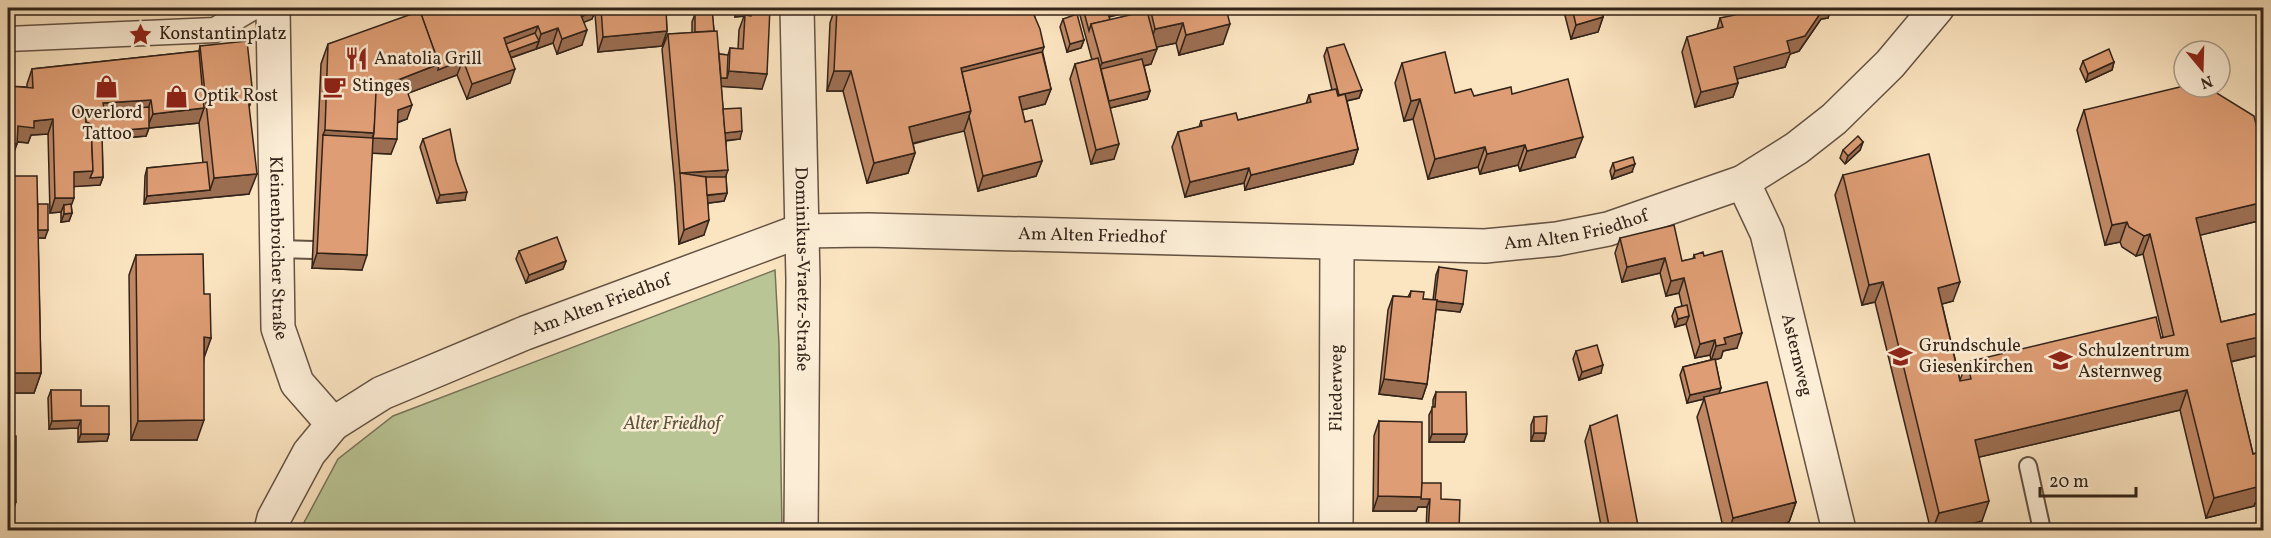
<svg xmlns="http://www.w3.org/2000/svg" width="2271" height="538" font-family="Vollkorn,serif">
<style>
.park{fill:#bac596;stroke:#767458;stroke-width:1.5}
.lines{fill:none;stroke-linecap:round;stroke-linejoin:round}
.service-casing{stroke:#645343;stroke-width:20}
.pedestrian-casing{stroke:#645343;stroke-width:27}
.minor-casing{stroke:#645343;stroke-width:36}
.tertiary-casing{stroke:#645343;stroke-width:36}
.service{stroke:#fcedd6;stroke-width:16}
.pedestrian{stroke:#fcedd6;stroke-width:24}
.minor{stroke:#fcedd6;stroke-width:33}
.tertiary{stroke:#fcedd6;stroke-width:33}
.wall{fill:#bf8764;stroke:#322319;stroke-width:1.5;fill-rule:evenodd}
.shaded-wall{fill:#9b6e51;stroke:#322319;stroke-width:1.5}
.building{fill:#de9d74;stroke:#322319;stroke-width:1.5}
.labels{text-anchor:middle;dominant-baseline:central;stroke-width:5;stroke-linejoin:round;paint-order:stroke}
.poi-label{font-size:18px;fill:#322319;stroke:#fcedd6;text-anchor:start}
.street-label{font-size:18px;fill:#322319;stroke:#fcedd6}
.park-label{font-size:18px;font-style:italic;fill:#5b543e;stroke:#fcedd6}
</style>
<rect width="100%" height="100%" fill="#fbe4c0"/>
<filter id="stains"><feTurbulence type="fractalNoise" baseFrequency=".00333" numOctaves="4"/><feColorMatrix values="0 0 0 0 .2 0 0 0 0 .09 0 0 0 0 .02 0 0 0 .5 -.17"/></filter>
<radialGradient id="worn" r=".72"><stop offset=".6" stop-color="#630" stop-opacity="0"/><stop offset="1" stop-color="#630" stop-opacity=".3"/></radialGradient>
<!-- park -->
<path class="park" d="M775,270L779,344L782,530H300L338,459L393,416Z"/>
<g class="lines">
<defs>
<g id="service">
<path d="M279,249L313,250"/>
<path d="M2028,466L2042,530"/>
</g>
<path id="pedestrian" d="M8,39L215,30L252,8"/>
<g id="minor">
<path id="s1" d="M273,8L278,328L297,383L333,424"/>
<path id="s2" d="M797,8L803,280L801,530"/>
<path id="s3" d="M1743,182L1767,233L1839,530"/>
<path id="s4" d="M1336,530L1337,243"/>
</g>
<g id="tertiary">
<path id="s5" d="M271,530L274,518L309,453L333,424L382,393L525,333L800,231L868,230L1485,246L1557,239L1608,229L1743,182L1797,148L1834,119L1890,64L1937,8"/>
</g>
</defs>
<!-- service casing -->
<use href="#service" class="service-casing"/>
<!-- pedestrian casing -->
<use href="#pedestrian" class="pedestrian-casing"/>
<!-- minor casing -->
<use href="#minor" class="minor-casing"/>
<!-- tertiary casing -->
<use href="#tertiary" class="tertiary-casing"/>
<!-- service -->
<use href="#service" class="service"/>
<!-- pedestrian -->
<use href="#pedestrian" class="pedestrian"/>
<!-- minor -->
<use href="#minor" class="minor"/>
<!-- tertiary -->
<use href="#tertiary" class="tertiary"/>
</g>
<!-- wall -->
<g class="wall">
<path d="M597,8H770L762,89L721,86L723,109L740,139L726,141V177L727,193L724,201L708,203L704,235L679,244L675,187L662,49L668,34L692,33V22L695,14H699V11L666,14L667,31L662,46L598,52L595,14ZM735,11V17L744,16L739,30L738,49L730,48L728,55L719,54L714,31L712,13Z"/>
<path d="M835,8H1042L1040,12L1034,14L1051,89L1045,104L1022,110L1025,122L1042,161L1036,176L978,191L964,130L913,144L915,153L908,173L867,183L843,91H827L830,23Z"/>
<path d="M1078,8H1226L1223,44L1179,55L1176,43L1156,47L1151,64L1144,66L1150,91L1147,99L1110,108L1114,159L1091,164L1070,79L1075,64L1092,60ZM1138,9L1139,13L1110,20L1109,17Z"/>
<path d="M1563,8H1601L1603,17L1598,32L1571,39Z"/>
<path d="M1762,8H1831L1828,18L1821,19L1799,51L1790,54L1785,67L1737,79L1738,83L1733,97L1695,107L1682,52L1687,37L1717,29L1720,18L1734,16L1735,13Z"/>
<path d="M579,9L595,11L592,19L584,22L582,45L557,54L553,43L511,58L510,83L467,99L457,75L408,93L407,119L397,123L391,154L372,153L362,270L312,268L321,64L328,44L421,14Z"/>
<path d="M1063,19L1084,40L1081,48L1067,52L1060,27Z"/>
<path d="M200,46L253,96L249,107V194L144,204L145,176L147,168L203,163L199,123L149,128L146,136L102,140L103,177L100,185L74,186L71,204L72,213L69,221L61,222V212L50,213L48,134L31,135L28,143L17,142L12,158H8V86L27,87V84L32,69L199,51Z"/>
<path d="M1327,48L1362,90L1359,98L1347,101L1358,149L1353,164L1245,190L1244,183L1185,197L1172,147L1178,132L1199,127L1201,121L1238,120L1306,104L1309,95L1332,90L1324,56Z"/>
<path d="M2083,61L2114,62L2112,70L2086,82L2080,69Z"/>
<path d="M1402,63L1455,93L1474,96L1512,94L1575,157L1520,171L1518,165L1480,174L1478,167L1428,179L1413,119L1404,121L1395,83Z"/>
<path d="M2084,110L2264,155V245L2258,221L2200,235L2221,322L2264,312V354L2231,362L2253,454L2264,451V511L2261,501L2255,503L2254,506L2206,518L2180,410L1979,457L1982,521L1942,531H1931L1875,302L1862,305L1835,195L1843,175L1953,301L1942,304L1960,380L1967,362L2163,337L2143,254L2136,256L2122,247L2120,242L2105,245L2077,130Z"/>
<path d="M423,139L456,161L465,200L437,203L420,147Z"/>
<path d="M1863,142L1860,150L1845,164L1840,158L1843,150Z"/>
<path d="M1613,163L1632,172L1612,179L1610,171Z"/>
<path d="M9,176L38,204L45,238H38L41,373L34,393H8V181Z"/>
<path d="M1620,238L1682,261L1693,259L1694,255L1737,348L1723,351L1721,358L1715,360L1721,388L1719,393L1796,502L1789,522L1754,531H1724L1697,417L1704,399L1687,403L1680,375L1683,367L1711,360L1710,355L1695,358L1686,324L1675,327L1672,316L1675,308L1682,306L1679,293L1666,296L1660,273L1622,282L1615,253Z"/>
<path d="M519,251L566,261L563,269L526,283L516,259Z"/>
<path d="M136,255L204,294L211,338L204,356L197,440H131L129,275Z"/>
<path d="M1439,267L1463,304L1460,312L1436,309L1427,384L1422,399L1379,394L1388,310L1393,296L1408,297L1411,291L1423,299L1433,300L1436,275Z"/>
<path d="M1576,351L1601,373L1579,380L1573,359Z"/>
<path d="M51,390L81,406L109,434L107,441L78,442V428L49,429L48,398Z"/>
<path d="M1436,392L1464,442H1429V415L1433,407V400Z"/>
<path d="M1534,417L1546,433L1544,441H1531V425Z"/>
<path d="M1379,421L1422,483L1441,499L1459,531H1426L1427,507H1418L1416,511H1373L1374,436Z"/>
<path d="M1590,426L1639,531H1602L1585,441Z"/>
</g>
<!-- shaded-wall -->
<g class="shaded-wall">
<path d="M188,8H241L240,9L187,12Z"/>
<path d="M662,8H700L699,11L660,14Z"/>
<path d="M711,8H736L735,11L709,13Z"/>
<path d="M739,8H750L747,16L735,17Z"/>
<path d="M1030,8H1042L1040,12L1019,17Z"/>
<path d="M1118,8H1139L1138,10L1104,18L1107,10Z"/>
<path d="M1824,8H1831L1828,18L1821,19L1799,51L1790,54L1785,67L1729,81L1734,67Z"/>
<path d="M595,11L592,19L575,26L578,18Z"/>
<path d="M1603,17L1598,32L1571,39L1576,25Z"/>
<path d="M1183,23L1176,43L1148,49L1155,29Z"/>
<path d="M1230,24L1223,44L1179,55L1186,35Z"/>
<path d="M538,26L532,41L504,51V38Z"/>
<path d="M558,28L553,43L536,49L541,34Z"/>
<path d="M587,30L582,45L557,54L562,39Z"/>
<path d="M667,31L662,46L598,52L603,37Z"/>
<path d="M1084,40L1081,48L1067,52L1070,44Z"/>
<path d="M539,41L536,49L501,61L504,53Z"/>
<path d="M1044,47L1037,67L962,85L961,68Z"/>
<path d="M1157,49L1151,64L1101,76L1099,70L1102,63Z"/>
<path d="M463,60L457,75L374,106L377,88L439,64Z"/>
<path d="M2114,62L2112,70L2086,82L2088,74Z"/>
<path d="M515,69L510,83L467,99L472,84Z"/>
<path d="M729,71L767,74L762,89L715,86L718,78H727Z"/>
<path d="M834,71H851L843,91H827Z"/>
<path d="M1738,83L1733,97L1695,107L1701,92Z"/>
<path d="M1051,89L1045,104L1014,112L1019,97Z"/>
<path d="M1362,90L1359,98L1336,103L1339,95Z"/>
<path d="M1150,91L1147,99L1106,109L1108,101Z"/>
<path d="M253,96L246,116L248,97Z"/>
<path d="M1420,99L1413,119L1404,121L1411,101Z"/>
<path d="M151,100L146,115L77,123L79,110L103,103Z"/>
<path d="M412,105L407,119L392,124L398,110Z"/>
<path d="M204,108L199,123L149,128L146,136L99,140L102,132L147,128L153,114Z"/>
<path d="M971,111L964,131L901,146L909,127Z"/>
<path d="M53,119L48,134L31,135L28,143L13,141L18,126L34,121Z"/>
<path d="M325,130L374,133L367,153L323,135Z"/>
<path d="M742,131L740,139L719,141L722,133Z"/>
<path d="M1583,137L1575,157L1520,171L1527,151Z"/>
<path d="M373,138L397,139L391,154L367,153Z"/>
<path d="M1863,142L1860,150L1845,164L1848,156Z"/>
<path d="M8,143L17,144L12,158H8Z"/>
<path d="M1119,144L1114,159L1091,164L1096,150Z"/>
<path d="M1525,145L1518,165L1480,174L1487,154Z"/>
<path d="M1485,147L1478,167L1428,179L1435,159Z"/>
<path d="M1358,149L1353,164L1245,190L1251,175Z"/>
<path d="M915,153L908,173L867,183L874,163Z"/>
<path d="M1042,161L1036,176L978,191L983,176Z"/>
<path d="M1635,164L1632,172L1612,179L1615,171Z"/>
<path d="M1249,168L1244,183L1185,197L1190,182Z"/>
<path d="M728,170L723,184L680,173Z"/>
<path d="M93,171L103,177L100,185L68,187L74,172Z"/>
<path d="M257,174L249,194L144,204L147,196L210,190L214,178Z"/>
<path d="M467,192L465,200L437,203L440,195Z"/>
<path d="M727,193L724,201L701,204L704,196Z"/>
<path d="M55,198H74L69,212L64,205L61,212L50,213Z"/>
<path d="M2264,202V205L2258,221L2189,238L2196,218Z"/>
<path d="M72,213L69,221L61,222L64,214Z"/>
<path d="M709,220L704,235L679,244L684,230Z"/>
<path d="M2127,222L2120,242L2105,245L2112,225Z"/>
<path d="M34,230H48L45,238H31Z"/>
<path d="M2150,234L2143,254L2136,256L2144,236Z"/>
<path d="M317,253L367,255L362,270L312,268Z"/>
<path d="M1665,258L1660,273L1622,282L1627,267Z"/>
<path d="M566,261L563,269L526,283L529,275Z"/>
<path d="M1684,278L1679,293L1666,296L1671,281Z"/>
<path d="M1883,282L1875,302L1862,305L1869,285Z"/>
<path d="M1960,282L1953,301L1931,307L1938,288Z"/>
<path d="M1435,301L1463,304L1460,312L1432,309Z"/>
<path d="M1689,316L1686,324L1675,327L1678,319Z"/>
<path d="M1742,333L1737,348L1723,351L1721,358L1711,361L1716,346L1724,338Z"/>
<path d="M2264,336V354L2220,364L2227,344Z"/>
<path d="M204,337L211,338L204,358Z"/>
<path d="M1715,340L1710,355L1695,358L1700,344Z"/>
<path d="M1603,365L1601,373L1579,380L1582,372Z"/>
<path d="M14,373H41L34,393H8Z"/>
<path d="M1384,379L1427,384L1422,399L1379,394Z"/>
<path d="M1721,388L1718,396L1704,397V399L1687,403L1690,395Z"/>
<path d="M2187,390L2180,410L1967,460L1975,440Z"/>
<path d="M81,420L78,428L49,429L52,421Z"/>
<path d="M204,420L197,440H131L138,421Z"/>
<path d="M1534,433H1546L1544,441H1531Z"/>
<path d="M81,434H109L107,441L78,442Z"/>
<path d="M1432,434H1467L1464,442H1429Z"/>
<path d="M2264,483V495L2261,501L2255,503L2254,506L2206,518L2214,498Z"/>
<path d="M1378,496L1422,497L1430,499L1427,507H1418L1416,511H1373Z"/>
<path d="M1989,501L1982,521L1942,531H1932L1939,513Z"/>
<path d="M8,502H16L8,525Z"/>
<path d="M1796,502L1789,522L1754,531H1729L1733,518Z"/>
</g>
<!-- building -->
<g class="building">
<path d="M440,8H578L587,30L562,39L558,28L541,34L538,26L504,38L515,69L472,84L463,60L438,70L439,64L421,14Z"/>
<path d="M582,8H595V11L582,16L579,9Z"/>
<path d="M601,8H666L667,31L603,37Z"/>
<path d="M701,8H712L714,31L695,32V14L701,13Z"/>
<path d="M752,8H770L767,74L729,71L730,48L743,49L745,15L751,16Z"/>
<path d="M837,8H1031L1040,29L1044,47L961,68L971,111L909,127L915,153L874,163L851,71H834Z"/>
<path d="M1083,8H1118L1107,10L1110,20L1091,24L1089,31Z"/>
<path d="M1150,8H1226L1230,24L1186,35L1183,23L1155,29Z"/>
<path d="M1572,8H1601L1603,17L1576,25Z"/>
<path d="M1762,8H1824L1805,36L1787,41L1790,52L1734,67L1738,83L1701,92L1687,37L1723,27L1720,18L1735,15V13Z"/>
<path d="M420,11L439,64L377,88L374,133L325,130L328,44Z"/>
<path d="M1147,11L1157,49L1102,63L1091,24Z"/>
<path d="M1077,14L1084,40L1070,44L1063,19Z"/>
<path d="M717,31L728,170L680,173L668,34Z"/>
<path d="M535,33L539,41L509,52L506,44Z"/>
<path d="M247,41L253,96L248,97L257,174L214,178L200,46Z"/>
<path d="M1344,44L1362,90L1339,95L1327,48Z"/>
<path d="M2109,49L2114,62L2088,74L2083,61Z"/>
<path d="M199,51L204,108L153,114L151,100L103,103L104,109L79,110L80,116H86V122L91,124L93,171L74,172V198H55L53,119L34,121V128L18,126L17,144L8,143V86L33,88L32,69Z"/>
<path d="M1042,52L1051,89L1019,97L1025,122L1032,120L1042,161L983,176L969,116L971,111L962,72Z"/>
<path d="M1445,52L1455,93L1471,89L1474,96L1511,87L1512,94L1568,79L1583,137L1527,151L1525,145L1487,154L1485,147L1435,159L1420,99L1411,101L1402,63Z"/>
<path d="M719,54L728,55L727,78H721Z"/>
<path d="M1098,58L1119,144L1096,150L1075,64Z"/>
<path d="M1142,59L1150,91L1109,101L1101,69Z"/>
<path d="M404,82L412,105L398,110L397,139L373,138L367,255L317,253L323,135L373,138L374,133L376,92Z"/>
<path d="M2184,86V87H2207L2254,116L2264,155V202L2196,218L2221,322L2264,312V336L2227,344L2253,454L2264,451V483L2261,484V486L2214,498L2187,390L1975,440L1989,501L1939,513L1883,282L1869,285L1843,175L1929,154L1960,282L1938,288L1960,381L1971,379L1967,362L2156,317L2161,338L2174,335L2150,234L2144,236L2129,227L2127,222L2112,225L2084,110Z"/>
<path d="M1336,89L1338,96L1345,94L1358,149L1251,175L1249,168L1190,182L1178,132L1202,126L1201,121L1236,113L1238,120L1311,102L1309,95Z"/>
<path d="M149,107V128L102,132L103,177L90,178L93,171L91,124L86,122V117L101,116L103,110Z"/>
<path d="M741,108L742,131L725,133L723,109Z"/>
<path d="M450,129L456,161L467,192L440,195L423,139Z"/>
<path d="M1858,136L1863,142L1848,156L1843,150Z"/>
<path d="M1633,157L1635,164L1615,171L1613,163Z"/>
<path d="M207,162L210,190L147,196V168Z"/>
<path d="M680,173L706,177L709,220L684,230Z"/>
<path d="M9,176H37L41,373H14Z"/>
<path d="M706,177H726L727,193L707,195Z"/>
<rect x="38" y="204" width="10" height="26"/>
<path d="M71,204L72,213L64,214V205Z"/>
<path d="M1674,225L1682,261L1695,258L1694,255L1703,252L1704,256L1722,251L1742,333L1724,338L1726,344L1716,346L1715,340L1700,344L1684,278L1671,281L1665,258L1627,267L1620,238Z"/>
<path d="M557,237L566,261L529,275L519,251Z"/>
<path d="M203,254L204,294H210L211,338L204,337V420L138,421L136,255Z"/>
<path d="M1439,267L1467,271L1463,304L1437,301V300H1435Z"/>
<path d="M1411,291L1424,292L1423,299L1437,300L1427,384L1384,379L1393,296L1410,297Z"/>
<path d="M1687,305L1689,316L1678,319L1675,308Z"/>
<path d="M1597,345L1603,365L1582,372L1576,351Z"/>
<path d="M1715,359L1721,388L1690,395L1683,367Z"/>
<path d="M1767,382L1796,502L1733,518L1704,397Z"/>
<path d="M51,390H81V406H109V434H81V420L52,421Z"/>
<path d="M1436,392H1466L1467,434H1432V407H1435Z"/>
<rect x="8" y="406" width="4" height="30"/>
<path d="M1617,415L1639,531H1610L1590,426Z"/>
<path d="M1547,416L1546,433H1534V417Z"/>
<path d="M1379,421L1422,422V497L1378,496Z"/>
<rect x="8" y="436" width="8" height="66"/>
<path d="M1422,483H1441V499L1460,500L1459,531H1428L1430,499H1421Z"/>
</g>
<!-- icons -->
<defs>
<symbol id="sight-bare" viewBox="-9 -9 18 18"><path d="M0-6L1.8-2.2L6-1.7L2.9 1.2L3.7 5.4L0 3.3L-3.7 5.4L-2.9 1.2L-6-1.7L-1.8-2.2Z" fill="#8f2418" stroke="#fcedd6" stroke-width="2.5" paint-order="stroke"/></symbol>
<symbol id="restaurant-bare" viewBox="-9 -9 18 18"><path d="M-5-6h1v4h1v-4h1v4h1v-4h1v5L-1.5 .5V6h-2V.5L-5-1ZM5-6V6H3V1.5H1.5Q1.5-4 5-6Z" fill="#8f2418" stroke="#fcedd6" stroke-width="2.5" paint-order="stroke"/></symbol>
<symbol id="cafe-bare" viewBox="-9 -9 18 18"><path d="M-5.5-4.5H6V0H3Q3 3.5 0 3.5H-2.5Q-5.5 3.5-5.5 0ZM3-3.2v2h1.7v-2ZM-6 4.5H4V6H-6Z" fill="#8f2418" stroke="#fcedd6" stroke-width="2.5" paint-order="stroke"/></symbol>
<symbol id="shop-bare" viewBox="-9 -9 18 18"><path d="M-5-2.5h2.3a2.7 3.5 0 0 1 5.4 0H5L5.5 6h-11ZM-1.5-2.5h3a1.5 2.3 0 0 0-3 0Z" fill="#8f2418" stroke="#fcedd6" stroke-width="2.5" paint-order="stroke"/></symbol>
<symbol id="school-bare" viewBox="-9 -9 18 18"><path d="M0-5L7-2L0 1L-7-2ZM-4 1L0 2.5L4 1V4Q0 6-4 4Z" fill="#8f2418" stroke="#fcedd6" stroke-width="2.5" paint-order="stroke"/></symbol>
</defs>
<g fill-rule="evenodd">
<use href="#sight-bare" x="124" y="18" width="33" height="33"/>
<use href="#restaurant-bare" x="340" y="42" width="33" height="33"/>
<use href="#cafe-bare" x="318" y="70" width="33" height="33"/>
<use href="#shop-bare" x="90" y="70" width="33" height="33"/>
<use href="#shop-bare" x="160" y="80" width="33" height="33"/>
<use href="#school-bare" x="1884" y="340" width="33" height="33"/>
<use href="#school-bare" x="2044" y="344" width="33" height="33"/>
</g>
<g class="labels">
<!-- poi labels -->
<g class="poi-label">
<text x="159" y="34">Konstantinplatz</text>
<text x="374" y="59">Anatolia Grill</text>
<text x="352" y="86">Stinges</text>
<text x="194" y="96">Optik Rost</text>
<text x="107" y="113" text-anchor="middle">Overlord<tspan x="107" dy="21">Tattoo</tspan></text>
<text x="1919" y="346">Grundschule<tspan x="1919" dy="21">Giesenkirchen</tspan></text>
<text x="2078" y="351">Schulzentrum<tspan x="2078" dy="21">Asternweg</tspan></text>
</g>
<!-- street labels -->
<g class="street-label">
<text stroke="none"><textPath href="#s5" startOffset="1408">Am Alten Friedhof</textPath></text>
<text stroke="none"><textPath href="#s5" startOffset="922">Am Alten Friedhof</textPath></text>
<text stroke="none"><textPath href="#s1" startOffset="240">Kleinenbroicher Straße</textPath></text>
<text stroke="none"><textPath href="#s2" startOffset="261">Dominikus-Vraetz-Straße</textPath></text>
<text stroke="none"><textPath href="#s5" startOffset="418">Am Alten Friedhof</textPath></text>
<text stroke="none"><textPath href="#s3" startOffset="182">Asternweg</textPath></text>
<text stroke="none"><textPath href="#s4" startOffset="142">Fliederweg</textPath></text>
</g>
<!-- park labels -->
<g class="park-label">
<text x="672" y="424">Alter Friedhof</text>
</g>
</g>
<!-- margin -->
<rect width="2271" height="538" fill="none" stroke="#fbe4c0" stroke-width="30"/>
<rect x="9" y="9" width="2253" height="520" fill="none" stroke="#322319" stroke-width="3"/>
<rect x="15" y="15" width="2241" height="508" fill="none" stroke="#322319" stroke-width="1.5"/>
<!-- north arrow -->
<g transform="translate(2202 69) rotate(161)"><circle r="28" fill="#fcedd6" stroke="#ab9c8a" stroke-width="1.5"/>
<path d="M0-4.5L10 22L0 15L-10 22Z" fill="#8f2418"/>
<text y="-9" font-size="16" font-weight="bold" text-anchor="middle" fill="#322319">N</text>
</g>
<!-- scale -->
<path d="M2040 487v9h96v-9" fill="none" stroke="#322319" stroke-width="3"/>
<text x="2049" y="487" font-size="18" fill="#322319" stroke="#fcedd6" stroke-width="4.5" paint-order="stroke">20 m</text>
<rect width="100%" height="100%" filter="url(#stains)"/>
<rect width="100%" height="100%" fill="url(#worn)"/>
</svg>
